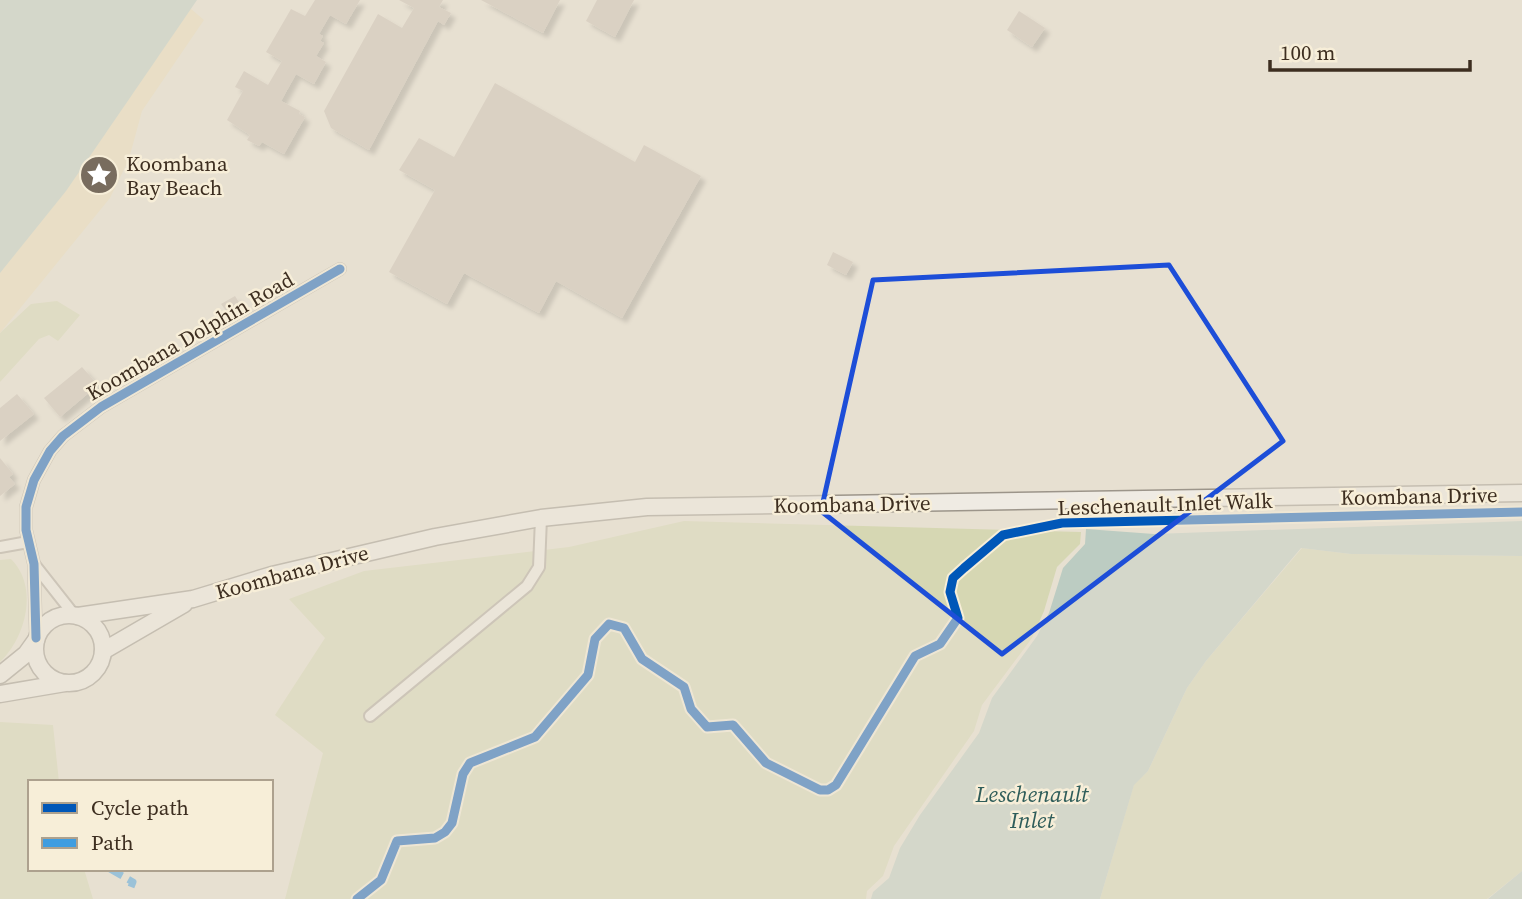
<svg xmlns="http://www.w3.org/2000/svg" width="1522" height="899" font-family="'Source Serif 4',serif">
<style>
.green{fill:#d6d7b3}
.sand{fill:#eadcb9}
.water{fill:#bcccc2}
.building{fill:#cbbfb2;filter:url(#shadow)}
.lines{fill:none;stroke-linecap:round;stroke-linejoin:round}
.street-casing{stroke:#ada599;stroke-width:14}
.secondary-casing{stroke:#9c958a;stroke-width:19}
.street{stroke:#efebe3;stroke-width:10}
.secondary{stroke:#efebe3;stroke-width:16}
.quiet{stroke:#3f9de0;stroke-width:7;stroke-dasharray:14 7;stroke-linecap:butt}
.cycleway-casing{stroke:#f7eed8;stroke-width:13}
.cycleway{stroke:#0057b8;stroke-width:9}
.marked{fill:none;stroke:#1d4ed8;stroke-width:5;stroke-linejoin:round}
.labels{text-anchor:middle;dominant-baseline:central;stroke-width:5;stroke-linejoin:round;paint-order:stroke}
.poi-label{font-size:21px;fill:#3d2e20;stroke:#f7eed8;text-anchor:start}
.street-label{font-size:21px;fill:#3d2e20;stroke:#f7eed8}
.water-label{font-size:23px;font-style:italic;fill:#2f5d5a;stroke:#f7eed8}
</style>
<defs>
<filter id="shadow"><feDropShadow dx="5" dy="5" stdDeviation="2" flood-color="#0004"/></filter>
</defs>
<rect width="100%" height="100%" fill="#e7e0d1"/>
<!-- green -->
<g class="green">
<path d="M57,301L80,315L58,341L49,335L39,339L0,382V333L31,304Z"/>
<path d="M684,521L1081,532L1080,544L1057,567L1044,611L1032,638L982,705L974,731L894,846L883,876L867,891L866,899H285L323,753L275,715L325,638L289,599L364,571L569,547Z"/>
<path d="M1302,548L1351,554L1522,556V871L1487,899H1100L1134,784L1148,771L1187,688L1206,661Z"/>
<path d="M11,559C39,587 26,637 0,662V560Z"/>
<path d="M0,722L53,725L59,782H30V869H84L93,899H0Z"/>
</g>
<!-- sand -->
<path class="sand" d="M190,8L204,20L142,111L129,159L110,198L0,333V272Z"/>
<!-- water -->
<g class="water">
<path d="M0,0H197L66,191L0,273Z"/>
<path d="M1522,521V556L1351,554L1301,548L1206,661L1187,688L1148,771L1134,785L1100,899H871L873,892L889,878L900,848L920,815L979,733L992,698L1037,636L1049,613L1063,568L1085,544L1086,529L1154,534Z"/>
<path d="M1522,871V899H1488Z"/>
</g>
<!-- building -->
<g class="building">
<path d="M315,0H360L346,24L330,15L319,34L323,36L320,41L324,43L316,56L326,62L314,84L296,74L281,101L300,111L299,114L305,117L284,154L262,142L259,146L247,140L250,135L227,120L243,91L235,87L244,71L268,85L282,61L266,52L291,9L305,16Z"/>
<path d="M399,0H443L439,7L451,13L444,25L438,21L369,150L331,128L324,111L378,14L402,28L414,8Z"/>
<path d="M481,0H560L543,33Z"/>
<path d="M597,0H634L615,37L586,21Z"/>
<path d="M1019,11L1045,28L1032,47L1007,30Z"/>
<path d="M495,83L635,162L644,145L701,176L622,318L556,281L539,313L464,273L447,304L389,272L435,190L399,170L419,138L454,157Z"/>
<path d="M833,252L853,262L846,275L827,265Z"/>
<path d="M235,296L240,304L227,312L221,304Z"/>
<path d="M82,367L98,385L60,417L44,398Z"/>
<path d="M17,394L34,414L0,441V408Z"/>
<path d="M0,458L13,474L9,477L15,484L0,496Z"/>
</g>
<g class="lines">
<defs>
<g id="street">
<path d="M0,547L28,542"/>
<path d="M34,564L75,616"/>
<path d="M36,638L34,564L26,530V507L34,480L50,451L63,436L101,407L340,269"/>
<path d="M370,716L527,586L539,567L541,518"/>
</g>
<g id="secondary">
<circle cx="69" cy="649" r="34"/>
<path d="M78,616L193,599L272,575L435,537L541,518L647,507L1522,493"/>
<path d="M103,651L184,604"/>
<path d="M0,675L26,654L36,640"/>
<path d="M0,694L65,683"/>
</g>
</defs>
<!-- street casing -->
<use href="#street" class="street-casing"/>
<!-- secondary casing -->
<use href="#secondary" class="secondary-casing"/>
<!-- street -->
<use href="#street" class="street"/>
<!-- secondary -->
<use href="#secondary" class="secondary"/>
<!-- quiet -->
<path class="quiet" d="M110,869L133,882L131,887"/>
<defs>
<g id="cycleway">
<path d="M36,638L34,564L26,530V507L34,480L50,451L63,436L101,407L340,269"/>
<path d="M357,899L381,880L397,841L435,838L445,832L452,823L463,774L470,763L535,737L588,675L595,639L609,624L624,628L642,659L684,687L691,709L707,727L733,725L766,763L820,790H828L836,785L915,656L940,644L958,618L950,592L953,578L964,568L1003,535L1062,523L1522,512"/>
</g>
</defs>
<!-- cycleway casing -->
<use href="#cycleway" class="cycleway-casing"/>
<!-- cycleway -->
<use href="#cycleway" class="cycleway"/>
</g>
<!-- marked area -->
<path d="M0 0H1522V899H0ZM1169,265L1283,441L1002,654L821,511L873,280Z" fill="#e7e0d1" fill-opacity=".55" fill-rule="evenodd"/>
<path class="marked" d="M1169,265L1283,441L1002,654L821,511L873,280Z"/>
<!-- icons -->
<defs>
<symbol id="sight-disc" viewBox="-11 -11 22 22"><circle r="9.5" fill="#786c5e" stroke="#f7eed8"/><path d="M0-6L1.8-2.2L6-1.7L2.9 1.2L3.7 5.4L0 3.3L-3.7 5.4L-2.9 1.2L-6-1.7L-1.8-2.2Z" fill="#fff"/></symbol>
</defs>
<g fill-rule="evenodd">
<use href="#sight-disc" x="77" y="153" width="44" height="44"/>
</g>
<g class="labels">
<!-- poi labels -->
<g class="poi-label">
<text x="126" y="163">Koombana<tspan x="126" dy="24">Bay Beach</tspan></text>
</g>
<!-- street labels -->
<g class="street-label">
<text transform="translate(190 336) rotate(-30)">Koombana Dolphin Road</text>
<text transform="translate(1419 496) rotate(-1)">Koombana Drive</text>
<text transform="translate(852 504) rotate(-1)">Koombana Drive</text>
<text transform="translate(1165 504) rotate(-2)">Leschenault Inlet Walk</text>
<text transform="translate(292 572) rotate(-15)">Koombana Drive</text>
</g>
<!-- water labels -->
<g class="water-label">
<text x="1032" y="794">Leschenault<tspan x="1032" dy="26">Inlet</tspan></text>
</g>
</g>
<!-- legend -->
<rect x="28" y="780" width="245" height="91" fill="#f7eed8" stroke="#ada18e" stroke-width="2"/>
<rect x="42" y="803" width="35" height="10" fill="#0057b8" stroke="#ada18e" stroke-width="2"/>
<text x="91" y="815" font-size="21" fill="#3d2e20">Cycle path</text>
<rect x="42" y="838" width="35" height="10" fill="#3f9de0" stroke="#ada18e" stroke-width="2"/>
<text x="91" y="850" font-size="21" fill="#3d2e20">Path</text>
<!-- scale -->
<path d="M1270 60v10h200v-10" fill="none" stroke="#3d2e20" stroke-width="3.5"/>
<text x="1280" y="60" font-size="21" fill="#3d2e20" stroke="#f7eed8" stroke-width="5" paint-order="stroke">100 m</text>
</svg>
